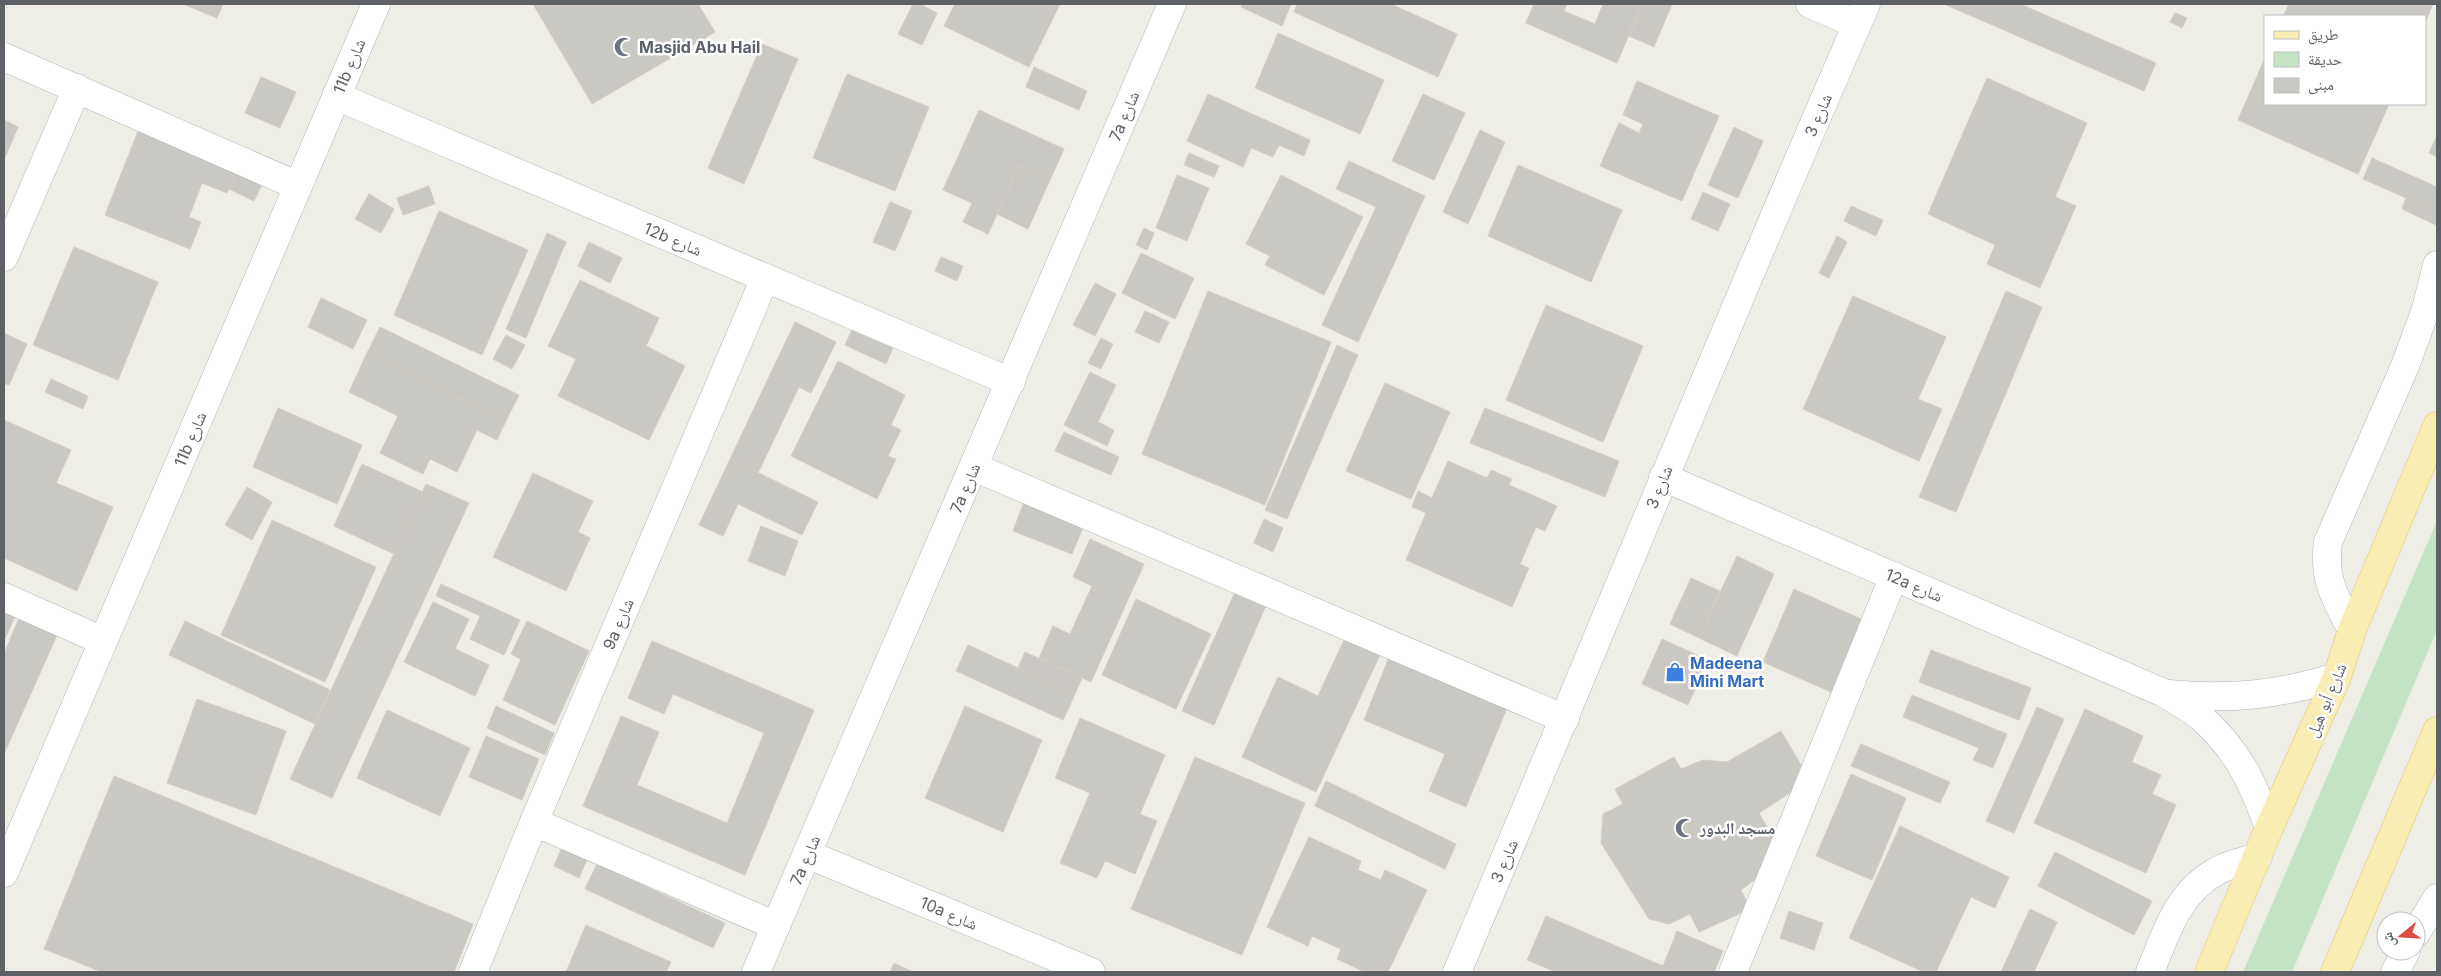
<svg xmlns="http://www.w3.org/2000/svg" width="2441" height="976" font-family="Inter,'Noto Naskh Arabic',sans-serif">
<style>
.green{fill:#c5e3c5}
.building{fill:#cac8c2;stroke:#d3cec5}
.lines{fill:none;stroke-linecap:round;stroke-linejoin:round}
.minor-casing{stroke:#b3b6b9;stroke-width:29}
.major-casing{stroke:#e5c369;stroke-width:29}
.minor{stroke:#fff;stroke-width:28}
.major{stroke:#f8edb2;stroke-width:28}
.labels{text-anchor:middle;dominant-baseline:central;stroke-width:5;stroke-linejoin:round;paint-order:stroke}
.worship-label{font-size:16px;font-weight:bold;fill:#5b616d;stroke:#fff;text-anchor:start}
.street-label{font-size:16px;fill:#5e6165;stroke:#fff}
.shop-label{font-size:16px;font-weight:bold;fill:#366cbe;stroke:#fff;text-anchor:start}
</style>
<rect width="100%" height="100%" fill="#eeede6"/>
<!-- green -->
<path class="green" d="M2437,521V630L2292,972H2243Z"/>
<!-- building -->
<g class="building">
<path d="M183,4H223L217,18Z"/>
<path d="M533,4H698L715,32L592,104Z"/>
<path d="M913,4H920L937,13L922,45L898,34Z"/>
<path d="M955,4H1060L1029,67L944,26Z"/>
<path d="M1242,4H1291L1282,26L1241,7Z"/>
<path d="M1297,4H1391L1457,34L1438,77L1294,12Z"/>
<path d="M1534,4H1567L1564,11L1595,24L1603,4H1642L1617,63L1526,23Z"/>
<path d="M1642,4H1672L1654,47L1629,36Z"/>
<path d="M1944,4H2020L2156,63L2144,91Z"/>
<path d="M2289,4H2433L2425,23V16H2283Z"/>
<path d="M2175,13L2187,18L2182,28L2170,22Z"/>
<path d="M1278,33L1384,80L1360,134L1255,88Z"/>
<path d="M762,44L798,59L744,184L708,168Z"/>
<path d="M2265,58V104H2389L2358,174L2238,120Z"/>
<path d="M1034,67L1087,91L1079,110L1026,87Z"/>
<path d="M847,74L929,107L895,191L813,158Z"/>
<path d="M261,77L296,92L280,128L245,113Z"/>
<path d="M1987,78L2087,123L2055,197L2076,206L2040,288L1987,264L1995,245L1928,214Z"/>
<path d="M1637,81L1719,116L1682,201L1600,166L1619,123L1639,133L1643,124L1623,115Z"/>
<path d="M1208,94L1310,140L1304,156L1279,145L1273,157L1251,148L1243,167L1187,141Z"/>
<path d="M1423,94L1465,113L1434,180L1392,161Z"/>
<path d="M979,110L1064,149L1050,180L1019,166L988,234L963,222L972,203L943,190Z"/>
<path d="M4,120L18,127L4,160Z"/>
<path d="M142,121L241,160L227,193L202,183L189,217L201,222L190,249L105,215Z"/>
<path d="M1734,127L1763,141L1738,198L1708,185Z"/>
<path d="M1480,130L1505,142L1468,224L1443,212Z"/>
<path d="M2437,136V157L2429,153Z"/>
<path d="M1189,153L1219,166L1214,177L1184,165Z"/>
<path d="M2372,158L2437,187V212L2363,179Z"/>
<path d="M1349,161L1425,196L1358,342L1322,325L1376,207L1336,189Z"/>
<path d="M1518,165L1622,210L1591,282L1488,236Z"/>
<path d="M1019,166L1050,180L1028,229L997,214Z"/>
<path d="M237,168L264,180L254,201L229,189Z"/>
<path d="M1177,175L1209,188L1187,241L1156,228Z"/>
<path d="M1281,175L1363,217L1324,295L1265,265L1270,256L1246,244Z"/>
<path d="M429,186L435,204L403,215L397,198Z"/>
<path d="M1703,192L1730,204L1718,231L1691,219Z"/>
<path d="M369,194L394,209L381,233L355,219Z"/>
<path d="M2406,198L2437,212L2436,225L2402,209Z"/>
<path d="M890,202L912,211L895,251L873,242Z"/>
<path d="M1851,206L1883,220L1876,236L1844,221Z"/>
<path d="M439,211L528,250L482,355L394,315Z"/>
<path d="M1144,228L1154,233L1147,250L1136,245Z"/>
<path d="M547,233L566,242L526,338L506,329Z"/>
<path d="M1837,236L1847,242L1829,278L1819,273Z"/>
<path d="M589,242L622,258L610,283L578,266Z"/>
<path d="M74,247L158,282L118,380L33,345Z"/>
<path d="M1141,253L1194,278L1175,319L1122,293Z"/>
<path d="M941,257L963,266L957,281L935,271Z"/>
<path d="M580,280L659,318L646,346L685,366L649,440L558,396L576,359L548,346Z"/>
<path d="M1095,283L1116,294L1095,336L1073,325Z"/>
<path d="M1208,291L1331,342L1265,505L1142,454Z"/>
<path d="M2006,291L2042,307L1956,512L1919,497Z"/>
<path d="M1853,296L1946,337L1918,399L1942,409L1919,461L1803,409Z"/>
<path d="M321,298L367,320L353,349L308,327Z"/>
<path d="M1546,305L1643,346L1603,442L1506,400Z"/>
<path d="M1145,311L1169,322L1159,343L1135,332Z"/>
<path d="M795,322L836,342L811,393L799,387L758,473L730,459Z"/>
<path d="M380,327L519,395L506,421L367,353Z"/>
<path d="M852,330L893,348L886,364L845,345Z"/>
<path d="M4,333L27,344L9,385L4,383Z"/>
<path d="M506,335L525,345L512,369L493,359Z"/>
<path d="M1101,338L1113,344L1101,369L1088,363Z"/>
<path d="M1337,345L1358,355L1287,519L1265,510Z"/>
<path d="M367,353L506,421L497,440L477,430L457,472L430,459L423,474L380,453L398,416L349,392Z"/>
<path d="M838,361L905,395L891,425L901,430L888,456L896,459L877,499L791,456Z"/>
<path d="M1090,372L1116,385L1098,422L1114,430L1107,446L1064,425Z"/>
<path d="M51,379L88,396L83,409L45,392Z"/>
<path d="M1385,383L1450,412L1411,499L1346,471Z"/>
<path d="M278,408L362,445L337,504L253,467Z"/>
<path d="M1485,408L1619,461L1605,497L1470,443Z"/>
<path d="M4,420L71,450L56,483L113,507L77,591L4,558Z"/>
<path d="M1064,432L1119,457L1111,475L1055,451Z"/>
<path d="M730,459L818,502L802,535L738,504L723,536L699,525Z"/>
<path d="M1448,461L1487,478L1491,470L1512,479L1509,485L1557,506L1545,531L1536,527L1520,564L1529,568L1512,607L1406,560L1426,513L1412,507L1418,491L1432,498Z"/>
<path d="M362,464L423,492L394,554L334,526Z"/>
<path d="M533,473L593,501L578,532L590,538L566,591L493,557Z"/>
<path d="M426,484L469,503L332,798L290,779Z"/>
<path d="M247,487L272,502L252,540L225,525Z"/>
<path d="M1024,502L1084,525L1072,554L1013,531Z"/>
<path d="M1264,519L1283,528L1273,552L1254,543Z"/>
<path d="M272,520L376,567L325,682L221,635Z"/>
<path d="M761,526L798,541L785,576L748,561Z"/>
<path d="M1090,539L1144,564L1091,682L1039,658L1053,626L1070,634L1092,586L1073,577Z"/>
<path d="M1737,556L1774,574L1737,656L1699,638Z"/>
<path d="M1691,578L1720,591L1709,616L1680,602Z"/>
<path d="M1239,583L1270,596L1214,725L1182,711Z"/>
<path d="M441,584L520,620L504,655L470,639L480,616L436,596Z"/>
<path d="M1794,589L1863,620L1831,692L1763,662Z"/>
<path d="M1136,599L1211,634L1176,709L1102,675Z"/>
<path d="M433,602L469,619L455,649L489,665L475,696L404,662Z"/>
<path d="M1680,602L1709,616L1699,638L1670,624Z"/>
<path d="M4,603L18,610L4,641Z"/>
<path d="M19,618L57,635L4,754V654Z"/>
<path d="M185,621L330,690L315,724L169,655Z"/>
<path d="M527,621L589,651L555,725L503,700L521,659L511,654Z"/>
<path d="M1345,638L1380,655L1316,792L1242,757L1278,677L1318,696Z"/>
<path d="M1662,639L1708,660L1688,705L1642,684Z"/>
<path d="M652,641L814,710L745,875L583,806L621,716L659,732L637,785L727,823L764,733L673,694L664,714L628,698Z"/>
<path d="M968,645L1075,694L1063,720L956,671Z"/>
<path d="M1931,650L2031,688L2019,720L1919,682Z"/>
<path d="M1025,652L1082,678L1075,694L1018,668Z"/>
<path d="M1389,657L1507,708L1466,807L1429,791L1445,754L1364,720Z"/>
<path d="M1912,695L2007,734L1993,768L1973,760L1979,748L1903,717Z"/>
<path d="M197,699L286,731L256,815L167,783Z"/>
<path d="M496,706L554,733L545,755L487,728Z"/>
<path d="M965,706L1042,740L1003,832L925,798Z"/>
<path d="M2037,707L2064,719L2014,833L1986,821Z"/>
<path d="M2085,709L2143,736L2132,762L2161,775L2152,794L2176,805L2146,873L2034,823Z"/>
<path d="M387,710L470,748L440,816L357,778Z"/>
<path d="M1080,718L1165,755L1140,814L1157,821L1135,874L1105,861L1097,878L1060,863L1090,793L1055,778Z"/>
<path d="M1781,731L1810,780L1759,813L1776,843L1767,870L1741,890L1750,909L1699,932L1690,914L1669,924L1649,919L1601,843L1603,814L1623,804L1615,789L1674,757L1681,769L1703,760L1727,762Z"/>
<path d="M486,736L539,759L522,800L469,777Z"/>
<path d="M1861,744L1950,782L1940,803L1851,766Z"/>
<path d="M1195,757L1305,803L1242,955L1131,909Z"/>
<path d="M1851,774L1906,798L1872,880L1816,856Z"/>
<path d="M114,776L473,924L454,972H102L44,949Z"/>
<path d="M1326,781L1456,844L1445,869L1315,806Z"/>
<path d="M1900,826L2009,877L1995,908L1971,897L1936,972H1924L1849,938Z"/>
<path d="M1309,837L1361,861L1358,870L1381,880L1385,870L1427,890L1388,972H1365L1337,959L1341,949L1312,936L1308,946L1267,927Z"/>
<path d="M563,845L588,857L579,878L554,866Z"/>
<path d="M2055,852L2152,901L2134,935L2038,886Z"/>
<path d="M597,864L725,923L713,948L585,889Z"/>
<path d="M2030,909L2057,922L2034,972H2001Z"/>
<path d="M1789,911L1823,923L1814,950L1780,938Z"/>
<path d="M1546,916L1663,966L1677,931L1723,951L1714,972H1556L1527,960Z"/>
<path d="M586,925L671,962L666,972H566Z"/>
<path d="M894,963L913,972H890Z"/>
</g>
<g class="lines">
<defs>
<g id="minor">
<path d="M1810,4L1857,24"/>
<path d="M4,57L298,186"/>
<path d="M336,96L1011,382"/>
<path d="M4,257L77,88"/>
<path d="M974,467L1565,719"/>
<path d="M1663,477L2164,693C2177,701 2192,709 2203,719C2239,752 2253,783 2269,828"/>
<path d="M4,597L103,641"/>
<path d="M2352,630C2335,598 2323,579 2328,542L2405,366L2426,309L2437,265"/>
<path d="M2168,694C2231,700 2277,695 2337,677"/>
<path d="M534,822L776,926"/>
<path d="M807,854L1091,972"/>
<path d="M4,873L376,4"/>
<path d="M2416,933L2437,898"/>
<path d="M473,972L534,822L765,278"/>
<path d="M756,972L1172,4"/>
<path d="M1457,972C1594,650 1725,325 1866,4"/>
<path d="M1733,972L1894,576"/>
<path d="M2150,972C2166,933 2178,892 2217,871C2229,864 2245,861 2258,857"/>
<path d="M2395,972L2406,951"/>
</g>
<g id="major">
<path d="M2209,972L2269,828L2337,677L2352,630L2437,426"/>
<path d="M2335,972L2437,731"/>
</g>
</defs>
<!-- minor casing -->
<use href="#minor" class="minor-casing"/>
<!-- major casing -->
<use href="#major" class="major-casing"/>
<!-- minor -->
<use href="#minor" class="minor"/>
<!-- major -->
<use href="#major" class="major"/>
</g>
<!-- icons -->
<defs>
<symbol id="mosque-bare" viewBox="-9 -9 18 18"><path d="M3.5-4.9A6 6 0 1 0 3.5 4.9A5 5 0 1 1 3.5-4.9Z" fill="#6b7280" stroke="#fff" stroke-width="2.5" paint-order="stroke"/></symbol>
<symbol id="shop-bare" viewBox="-9 -9 18 18"><path d="M-5-2.5h2.3a2.7 3.5 0 0 1 5.4 0H5L5.5 6h-11ZM-1.5-2.5h3a1.5 2.3 0 0 0-3 0Z" fill="#3f7fe0" stroke="#fff" stroke-width="2.5" paint-order="stroke"/></symbol>
</defs>
<g fill-rule="evenodd">
<use href="#mosque-bare" x="610" y="33" width="28" height="28"/>
<use href="#shop-bare" x="1661" y="658" width="28" height="28"/>
<use href="#mosque-bare" x="1671" y="814" width="28" height="28"/>
</g>
<g class="labels">
<!-- worship labels -->
<g class="worship-label">
<text x="639" y="47">Masjid Abu Hail</text>
<text x="1700" y="828">مسجد البدور</text>
</g>
<!-- street labels -->
<g class="street-label">
<text transform="translate(349 66) rotate(-67)">11b شارع</text>
<text transform="translate(1818 115) rotate(-67)">شارع 3</text>
<text transform="translate(1124 116) rotate(-67)">7a شارع</text>
<text transform="translate(673 239) rotate(23)">12b شارع</text>
<text transform="translate(190 439) rotate(-67)">11b شارع</text>
<text transform="translate(1659 487) rotate(-68)">شارع 3</text>
<text transform="translate(965 488) rotate(-67)">7a شارع</text>
<text transform="translate(1914 585) rotate(23)">12a شارع</text>
<text transform="translate(618 624) rotate(-67)">9a شارع</text>
<text transform="translate(2326 700) rotate(-67)">شارع أبو هيل</text>
<text transform="translate(805 860) rotate(-67)">7a شارع</text>
<text transform="translate(1504 861) rotate(-67)">شارع 3</text>
<text transform="translate(949 913) rotate(23)">10a شارع</text>
</g>
<!-- shop labels -->
<g class="shop-label">
<text x="1690" y="663">Madeena<tspan x="1690" dy="18">Mini Mart</tspan></text>
</g>
</g>
<!-- border -->
<rect width="2441" height="976" fill="none" stroke="#5e6165" stroke-width="10"/>
<!-- legend -->
<rect x="2264" y="15" width="162" height="90" fill="#ffffff" stroke="#bfc0c1"/>
<rect x="2274" y="31" width="25" height="8" fill="#f8edb2" stroke="#bfc0c1"/>
<text x="2308" y="40" font-size="15" fill="#5e6165">طريق</text>
<rect x="2274" y="52" width="25" height="15" fill="#c5e3c5" stroke="#bfc0c1"/>
<text x="2308" y="65" font-size="15" fill="#5e6165">حديقة</text>
<rect x="2274" y="78" width="25" height="15" fill="#cac8c2" stroke="#bfc0c1"/>
<text x="2308" y="90" font-size="15" fill="#5e6165">مبنى</text>
<!-- north arrow -->
<g transform="translate(2401 936) rotate(252)"><circle r="24" fill="#ffffff" stroke="#bfc0c1"/>
<path d="M0-4L9 19L0 12L-9 19Z" fill="#da4e41"/>
<text y="-8" font-size="14" font-weight="bold" text-anchor="middle" fill="#5e6165">ش</text>
</g>
</svg>
